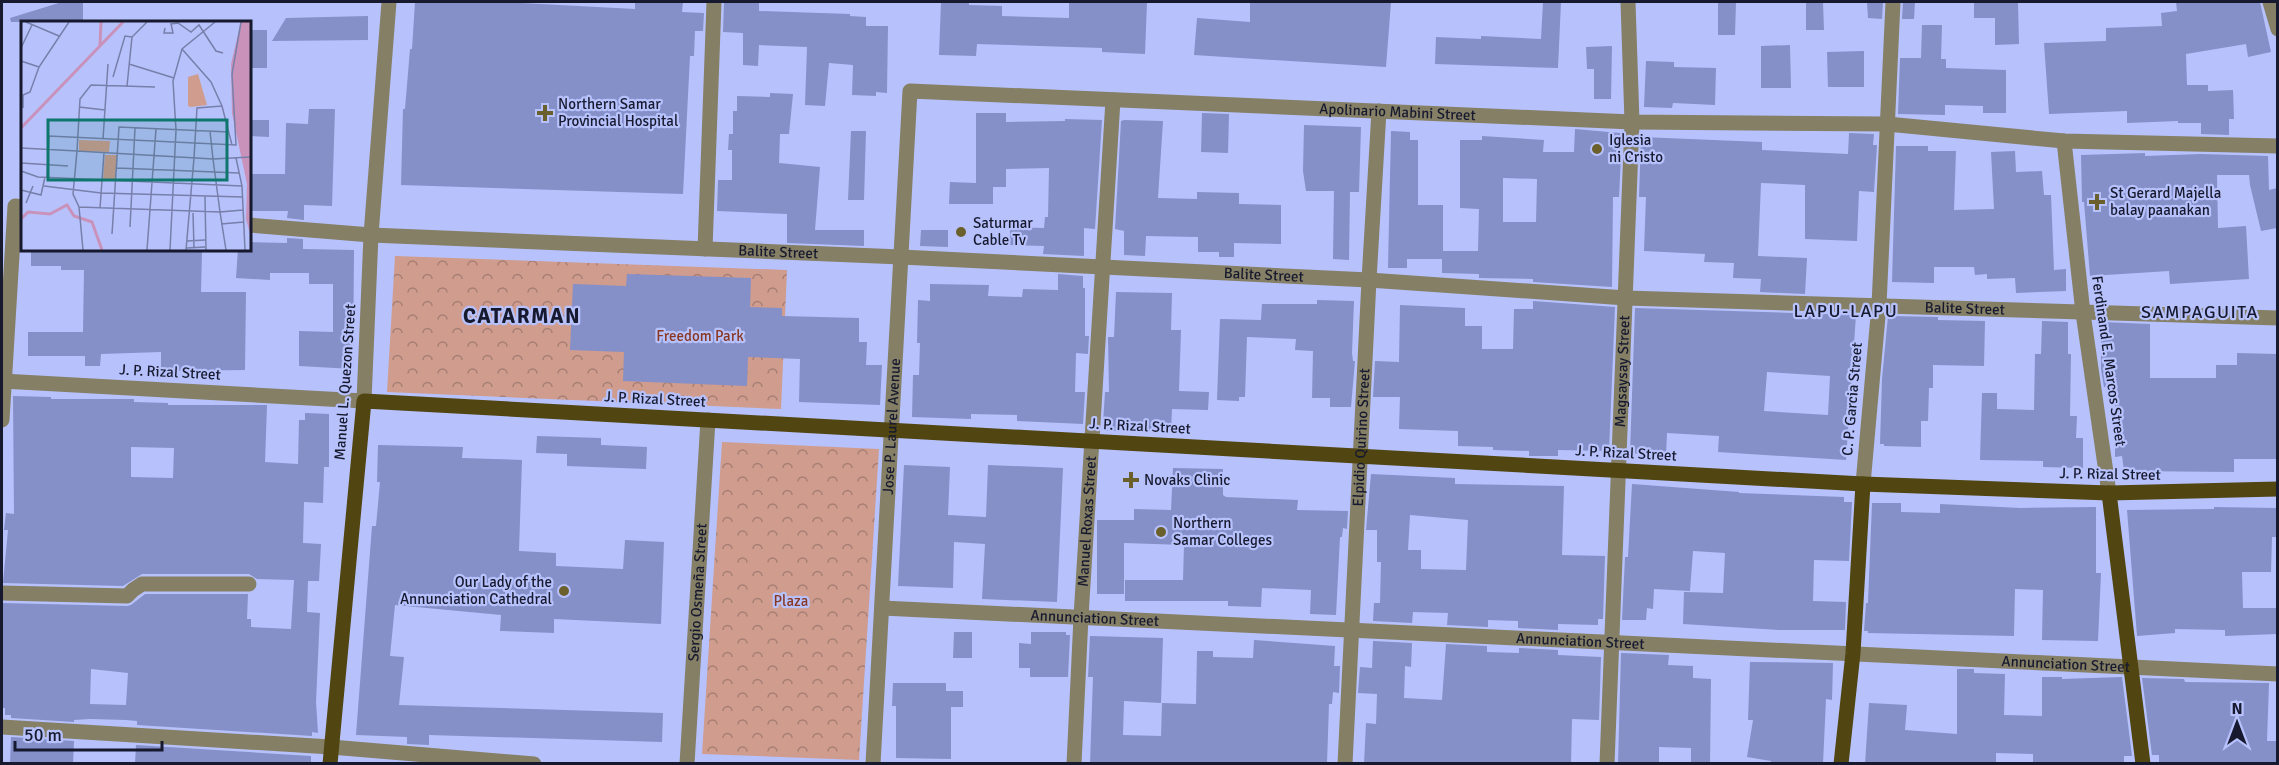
<svg xmlns="http://www.w3.org/2000/svg" width="2279" height="765" font-family="Signika,sans-serif">
<style>
.park{fill:url(#park-crowns)}
.building{fill:#858fc8;fill-rule:evenodd}
.lines{fill:none;stroke-linecap:round;stroke-linejoin:round}
.minor{stroke:#857f66;stroke-width:15}
.major{stroke:#514511;stroke-width:15}
.poi-dot{fill:#6b5f2c;stroke:#b7c2fc;stroke-width:2}
.labels{text-anchor:middle;dominant-baseline:central;stroke-width:4.5;stroke-linejoin:round;paint-order:stroke}
.poi-label{font-size:15px;fill:#171a2f;stroke:#b7c2fc;text-anchor:start}
.street-label{font-size:15px;fill:#171a2f;stroke:#b7c2fc}
.park-label{font-size:15px;fill:#883822;stroke:#b7c2fc}
.quarter-label{font-size:18px;letter-spacing:1.5px;fill:#171a2f;stroke:#b7c2fc}
.district-label{font-size:21px;font-weight:bold;letter-spacing:1.5px;fill:#171a2f;stroke:#b7c2fc}
.inset-river{fill:none;stroke:#c992bb;stroke-width:3}
.inset-road{fill:none;stroke:#777faa;stroke-width:1.5}
.view{fill:#0f766e;fill-opacity:0.15;stroke:#0f766e;stroke-width:3}
.inset-edge{fill:none;stroke:#171a2f;stroke-width:3}
</style>
<defs>
<pattern id="park-crowns" width="20" height="18" patternUnits="userSpaceOnUse" patternTransform="scale(1.5)"><rect width="20" height="18" fill="#cf9c8e"/><path d="M2 6a3 3 0 1 1 6 0M12 15a3 3 0 1 1 6 0" fill="none" stroke="#a77e74"/></pattern>
</defs>
<rect width="100%" height="100%" fill="#b7c2fc"/>
<!-- park -->
<g class="park">
<path d="M395,256L787,270L781,409L387,392Z"/>
<path d="M722,442L879,449L859,760L702,754Z"/>
</g>
<!-- building -->
<g class="building">
<path d="M62,2H83V22H11L10,18Z"/>
<path d="M415,2H505L635,9V2H683L682,12L704,13L703,31H695L694,56H690L683,194L401,185L403,109H405L410,49H412Z"/>
<path d="M724,2H759V11L850,14V16L866,17V26H888L887,93L876,92V96L852,95L853,65L829,63L825,106L805,105L807,47L759,45L758,66L743,65V33L723,32Z"/>
<path d="M941,2H969V5L1002,6V16L1069,18V2H1147L1145,54L1102,52V48L977,44L976,56L939,55Z"/>
<path d="M1250,2H1391L1386,67L1194,55L1197,18L1250,22Z"/>
<path d="M1543,2H1561L1558,68L1435,64L1436,37L1481,39V36L1541,39Z"/>
<path d="M1718,2H1736L1735,35H1718Z"/>
<path d="M1806,2H1823L1824,30H1806Z"/>
<path d="M1867,2H1883L1882,19L1868,18Z"/>
<path d="M1903,2H1915L1914,19H1902Z"/>
<path d="M1974,2H2018L2019,44L1995,45V18H1974Z"/>
<path d="M2176,2H2260L2271,52L2248,57L2246,44L2186,54L2187,85H2208V91L2233,90L2234,119H2229V135L2201,134V123H2178V121L2127,123V111L2049,114L2044,43L2106,41V28L2162,26L2161,13L2177,11Z"/>
<path d="M368,16V40L272,41L286,18Z"/>
<path d="M1922,25H1942L1941,59H1946V68L2006,70V113H1983V106L1945,105V115L1898,114L1900,58H1921Z"/>
<rect x="249" y="30" width="18" height="38"/>
<path d="M1790,45L1791,88H1761V46Z"/>
<path d="M1612,46L1611,99H1594V69H1587L1586,47Z"/>
<path d="M1864,51V87H1828L1827,52Z"/>
<path d="M1646,61L1674,62V67L1716,68L1715,105L1673,103L1672,108L1644,107Z"/>
<path d="M770,93L793,94L789,134H780L779,163L820,167L815,230H864V246L787,243V214L717,211L718,180H732V150H728L729,134H733V111H737V96L770,97Z"/>
<path d="M309,109H335L332,206L304,205V220L287,218L288,211H249V174H285L286,123L308,124Z"/>
<path d="M976,113H1006V122L1065,121V119L1102,120L1095,229L1084,228V256L1043,254L1044,246L1010,245V227L1044,228L1045,217H1048L1049,168L1006,169V187H993V204H949L950,182L976,183Z"/>
<path d="M1202,113L1229,114L1228,153L1201,152Z"/>
<path d="M249,120H269V137L249,136Z"/>
<path d="M1124,120L1163,121L1158,198L1197,199V192L1239,193V204L1281,205V244L1234,243V257H1219V252H1198V237L1146,236L1145,256L1124,255V231L1115,229L1121,121Z"/>
<path d="M1304,125L1361,127L1359,192H1350L1349,260L1333,259L1334,191H1306L1303,171Z"/>
<path d="M1575,129L1620,133L1622,136L1619,197H1613L1612,287L1533,282V279L1479,278V274L1442,273V259H1407V268H1388L1391,131L1410,132V140H1418V205H1443V251H1478L1479,209L1460,208V140H1482V136L1544,140L1543,152H1574ZM1503,178L1537,179L1536,222H1503Z"/>
<path d="M851,131H866L864,200H848Z"/>
<path d="M1849,133L1874,134L1873,145H1877L1874,192L1859,191L1857,241L1805,239V185L1761,183L1758,256L1807,258L1805,294L1760,292L1761,279L1733,278L1734,263L1704,262L1705,254L1644,251L1646,197H1639L1641,137L1762,142V150L1848,154Z"/>
<path d="M1896,146H1928V151H1956L1954,210L1994,209L1991,152L2015,151L2016,172L2042,171L2044,195H2051L2054,270L2066,269V291L2016,293L2015,278L1987,279V274L1975,275L1974,267H1934V283L1892,282Z"/>
<path d="M2145,153V156L2201,154L2268,156L2269,190L2277,188V228L2261,231L2250,185L2249,175H2217L2218,228L2246,226L2249,279L2170,284L2169,271L2090,276L2084,202H2082L2081,155Z"/>
<path d="M921,230H948V247L920,246Z"/>
<path d="M287,238L303,239V249L354,250L353,369L299,366V331L333,332V284H309V273H270V280L236,278L238,249H249V242L287,243Z"/>
<path d="M31,249H149V251L202,252L201,292H246L245,370L161,371V352L101,354L100,366H85V356H28V332H83L84,270H61V266H31Z"/>
<path d="M627,274L751,278L750,307L782,308V316L859,318V342H867L866,365H882L880,405L799,402L800,359L748,357L747,386L623,381L624,352L570,350L573,284L626,286Z"/>
<path d="M1058,274L1083,276V288H1085V336H1089L1088,354L1076,353L1075,392H1085L1083,424L1017,421V415L971,414V419L912,417L913,375H919L920,343H917L918,300L930,301V284L989,285L988,296L1022,297L1023,289L1058,290Z"/>
<path d="M1116,292L1172,293L1171,330H1181L1179,391L1209,392L1208,410L1172,409L1171,431H1105V424H1103L1105,392H1109L1108,337H1114Z"/>
<path d="M1317,300L1354,301L1352,353L1353,361H1355L1351,407H1330V398H1312L1313,351L1295,350L1296,339L1247,337L1245,397H1239V401L1217,400L1220,319L1261,320L1262,304H1317Z"/>
<path d="M1533,301L1615,307L1609,451L1558,450V456H1529V451L1493,450V447L1458,446V431L1399,429L1400,397H1373L1375,361L1399,362L1400,305L1465,308V326H1482V349H1513L1514,309H1533Z"/>
<path d="M1635,308L1856,315L1846,460L1718,452L1719,436L1667,433L1666,456L1630,453ZM1767,372L1830,376L1828,415L1764,411Z"/>
<path d="M1888,316L1938,317V320L1985,321L1984,366L1933,365V388H1929L1928,421H1921V447L1884,446V444H1880L1882,379Z"/>
<path d="M2042,321L2068,322V354H2071L2070,416H2077L2076,438H2083V468L2043,467V461L1980,460L1982,393H1997V409L2034,410L2035,354H2041Z"/>
<path d="M2101,322L2150,324V378H2216V365H2237V353L2277,354V459H2234V472L2124,471L2122,456L2115,457V387H2104L2101,369Z"/>
<path d="M13,396L51,397V399H134V402L168,403V405H267L265,462L298,464L299,420H305V413L329,414V467H324L323,503L304,502L303,543L321,544L319,581H308L307,612L320,613L316,702L318,733L312,732V736L137,725V721L126,720L90,719L74,720V722L11,718V715H5V708H2V603L127,606L131,605L145,594H248L247,619H251V627L291,629L294,580L257,579L249,574H142L123,586L3,583L8,530H4L6,513L14,514ZM131,447L174,448L173,478L131,477ZM91,669L128,673L126,705L90,704Z"/>
<path d="M537,436L601,438V445L647,447L646,469L567,466V454L536,453Z"/>
<path d="M378,445L463,447L462,458L522,460L519,551L556,553V566L623,569L625,540L664,542L661,624L554,619V633L500,631L501,615L395,605L390,656L404,657L399,705L663,713L662,742L429,735V745L407,744V737L356,735L372,526H376L380,482H377Z"/>
<path d="M904,465L950,467L948,515L986,517L988,465L1063,468L1057,602L982,599L985,544L954,542L953,588L898,586Z"/>
<path d="M1173,468L1223,469V495L1226,497L1298,500L1297,510L1348,511L1347,529L1343,528L1342,537H1340L1336,615L1310,614L1311,590L1262,588L1261,607L1228,606V601H1125V580H1183L1184,545L1124,543V594H1097V520H1134V509L1171,510Z"/>
<path d="M1371,474L1455,478V484L1564,486L1562,555L1605,556L1603,619H1598V625L1558,624V630L1518,628V621L1488,620V627L1447,625L1448,613L1413,612L1412,623L1373,621L1374,603H1380L1381,562H1377V530H1366ZM1410,515L1468,520L1466,570L1421,569V550H1408Z"/>
<path d="M1632,484L1739,492V493L1844,497V502H1852L1849,561L1814,560L1813,601L1846,602L1845,630H1779L1683,624L1684,592L1723,593L1725,553L1693,551L1690,591L1654,589L1653,609L1647,608L1646,620H1622L1625,557H1628Z"/>
<path d="M1872,503H1901V512L1940,513V504L2020,508L2096,507V573H2101L2098,641L2042,640L2043,590L2015,589L2014,636L1868,633V631H1864L1866,603H1868Z"/>
<path d="M2214,507L2277,508V537H2272L2271,572H2242L2243,608H2277V634L2225,636V630L2175,629V633L2137,636L2127,510L2214,509Z"/>
<path d="M954,632H972V658H953Z"/>
<path d="M1031,632H1066V635H1070L1068,677H1030V668H1019V643L1031,644Z"/>
<path d="M1090,636L1163,638L1161,703L1124,701L1123,735L1161,736L1162,703L1196,704L1197,651H1213V657L1253,658L1254,640L1335,646L1334,666H1340L1339,693L1333,692L1332,704H1329L1327,764H1090L1093,677H1088Z"/>
<path d="M1373,641L1412,643L1411,667L1405,666L1404,698L1442,700L1446,644L1487,646V652L1519,653V648L1558,650V655L1601,657L1599,720L1572,719L1571,764H1364L1366,723L1376,724L1377,694L1358,693L1360,667L1372,668Z"/>
<path d="M1621,653L1669,655L1668,665L1693,666V678L1711,679L1710,764H1691V748L1659,747V764H1618Z"/>
<path d="M1750,662L1833,663L1832,700L1826,699L1823,764H1771V761L1747,757L1753,720H1748Z"/>
<path d="M1957,669H1974V673L2005,674L2004,715L2042,716V677H2062V679L2122,677L2132,756H2124V764H2033V754L1996,753V764H1865L1869,703L1907,705L1905,730L1957,734Z"/>
<path d="M2142,678L2184,679L2185,682L2269,683L2267,741H2277V764H2159V755H2152Z"/>
<path d="M893,683H946V691H963V707H951V759L896,758V706H892Z"/>
<path d="M11,737L74,741L73,764H10Z"/>
<path d="M136,745L311,756V764H135Z"/>
</g>
<g class="lines">
<!-- minor -->
<g class="minor">
<path d="M2270,2L2278,29"/>
<path d="M2064,141L2083,313L2109,493"/>
<path id="s1" d="M249,225L371,235L901,257L1369,280L1626,298L2278,318"/>
<path d="M705,249L714,2"/>
<path d="M2,381L364,401L371,235L389,2"/>
<path d="M2,420L15,206L22,207"/>
<path d="M1863,484L1879,305L1893,2"/>
<path d="M2,593L127,596L133,590L142,584H249"/>
<path id="s2" d="M882,608L2278,674"/>
<path d="M2,727L331,747L534,764"/>
<path id="s3" d="M687,764L708,420"/>
<path id="s4" d="M873,764L910,91L1632,122L1887,124L2064,141L2278,146"/>
<path id="s5" d="M1074,764L1081,617L1113,100"/>
<path id="s6" d="M1345,764L1369,280L1379,111"/>
<path id="s7" d="M1607,764L1632,122L1628,2"/>
</g>
<!-- major -->
<g class="major">
<path d="M2109,493L2143,764"/>
<path d="M330,764L364,401L1863,484L2109,493L2278,489"/>
<path d="M1841,764L1853,653L1863,484"/>
</g>
</g>
<!-- markers -->
<g class="poi-dot">
<path d="M542 104h6v6h6v6h-6v6h-6v-6h-6v-6h6z"/>
<circle cx="1597" cy="149" r="6"/>
<path d="M2094 193h6v6h6v6h-6v6h-6v-6h-6v-6h6z"/>
<circle cx="961" cy="232" r="6"/>
<path d="M1128 471h6v6h6v6h-6v6h-6v-6h-6v-6h6z"/>
<circle cx="1161" cy="532" r="6"/>
<circle cx="564" cy="591" r="6"/>
</g>
<g class="labels">
<!-- poi labels -->
<g class="poi-label">
<text x="558" y="104">Northern Samar<tspan x="558" dy="17">Provincial Hospital</tspan></text>
<text x="1609" y="140">Iglesia<tspan x="1609" dy="17">ni Cristo</tspan></text>
<text x="2110" y="193">St Gerard Majella<tspan x="2110" dy="17">balay paanakan</tspan></text>
<text x="973" y="223">Saturmar<tspan x="973" dy="17">Cable Tv</tspan></text>
<text x="1144" y="480">Novaks Clinic</text>
<text x="1173" y="523">Northern<tspan x="1173" dy="17">Samar Colleges</tspan></text>
<text x="552" y="582" text-anchor="end">Our Lady of the<tspan x="552" dy="17">Annunciation Cathedral</tspan></text>
</g>
<!-- street labels -->
<g class="street-label">
<text stroke="none"><textPath href="#s4" startOffset="1162">Apolinario Mabini Street</textPath></text>
<text stroke="none"><textPath href="#s1" startOffset="530">Balite Street</textPath></text>
<text stroke="none"><textPath href="#s1" startOffset="1016">Balite Street</textPath></text>
<text stroke="none"><textPath href="#s1" startOffset="1718">Balite Street</textPath></text>
<text transform="translate(2109 361) rotate(82)">Ferdinand E. Marcos Street</text>
<text stroke="none"><textPath href="#s7" startOffset="393">Magsaysay Street</textPath></text>
<text transform="translate(170 372) rotate(3)">J. P. Rizal Street</text>
<text transform="translate(345 382) rotate(-86)">Manuel L. Quezon Street</text>
<text transform="translate(655 399) rotate(3)">J. P. Rizal Street</text>
<text transform="translate(1852 399) rotate(-85)">C. P. Garcia Street</text>
<text transform="translate(1140 426) rotate(3)">J. P. Rizal Street</text>
<text stroke="none"><textPath href="#s4" startOffset="338">Jose P. Laurel Avenue</textPath></text>
<text stroke="none"><textPath href="#s6" startOffset="327">Elpidio Quirino Street</textPath></text>
<text transform="translate(1626 453) rotate(3)">J. P. Rizal Street</text>
<text transform="translate(2110 474) rotate(1)">J. P. Rizal Street</text>
<text stroke="none"><textPath href="#s5" startOffset="243">Manuel Roxas Street</textPath></text>
<text stroke="none"><textPath href="#s3" startOffset="172">Sergio Osmeña Street</textPath></text>
<text stroke="none"><textPath href="#s2" startOffset="213">Annunciation Street</textPath></text>
<text stroke="none"><textPath href="#s2" startOffset="699">Annunciation Street</textPath></text>
<text stroke="none"><textPath href="#s2" startOffset="1185">Annunciation Street</textPath></text>
</g>
<!-- park labels -->
<g class="park-label">
<text x="700" y="336">Freedom Park</text>
<text x="791" y="601">Plaza</text>
</g>
<!-- quarter labels -->
<g class="quarter-label">
<text x="1846" y="311">LAPU-LAPU</text>
<text x="2200" y="312">SAMPAGUITA</text>
</g>
<!-- district labels -->
<g class="district-label">
<text x="522" y="316">CATARMAN</text>
</g>
</g>
<!-- overview -->
<g transform="translate(21 21)">
<rect width="230" height="230" fill="#b7c2fc"/>
<path d="M177,53L186,84L170,86L167,85V56Z" fill="#cf9c8e"/>
<path d="M58,119L89,120L88,131L58,130ZM84,134H96L94,158H82Z" fill="#cf9c8e"/>
<path d="M220,1H229V213L225,198L226,163L211,92L210,43Z" fill="#c992bb"/>
<path class="inset-river" d="M79,24L80,1M0,107L102,1M0,198L7,191L29,193L46,184L53,195L71,201L81,229"/>
<path class="inset-road" d="M5,1L38,15M144,7L143,12H152L150,3L157,2L170,11L178,4L195,30L202,32M0,27L11,4M161,28L190,61L201,85L211,124M0,40L18,46M108,43L153,57M92,56L104,15L111,16M106,65L111,16L126,1M58,86L84,89M2,87V74L9,71L18,46L48,1M189,110L192,138M82,118L87,43M0,127L56,130L59,78L70,64L134,66M173,137L176,87L201,85M215,137L221,165L224,229M0,142L47,145M96,147L218,152M0,150L17,156L221,165M26,156L28,115L215,124L211,53L220,1M23,165L80,172L222,176M0,169L20,174L24,156M184,175L185,229M5,182L12,165M58,186L199,191L192,138M79,187L83,132M172,192L173,227M200,203L223,201M109,206L114,107M91,213L98,106L208,111M166,220L184,219M166,227L184,226M62,229L58,186L52,173L56,130L192,138L230,136M126,229L135,108M149,229L155,109L152,60L161,28L194,1M165,229L173,137M205,229L199,191L222,189"/>
<path class="view" d="M27,99H206V159H27Z"/>
<rect width="230" height="230" class="inset-edge"/>
</g>
<!-- border -->
<rect width="2279" height="765" fill="none" stroke="#171a2f" stroke-width="6"/>
<!-- north arrow -->
<g transform="translate(2237 723)" stroke="#b7c2fc" stroke-width="4.5" paint-order="stroke">
<path d="M0-4.5L10 22L0 15L-10 22Z" fill="#171a2f"/>
<text y="-9" font-size="16" font-weight="bold" text-anchor="middle" fill="#171a2f">N</text>
</g>
<!-- scale -->
<path d="M15 741v9h147v-9" fill="none" stroke="#171a2f" stroke-width="3"/>
<text x="24" y="741" font-size="18" fill="#171a2f" stroke="#b7c2fc" stroke-width="4.5" paint-order="stroke">50 m</text>
</svg>
